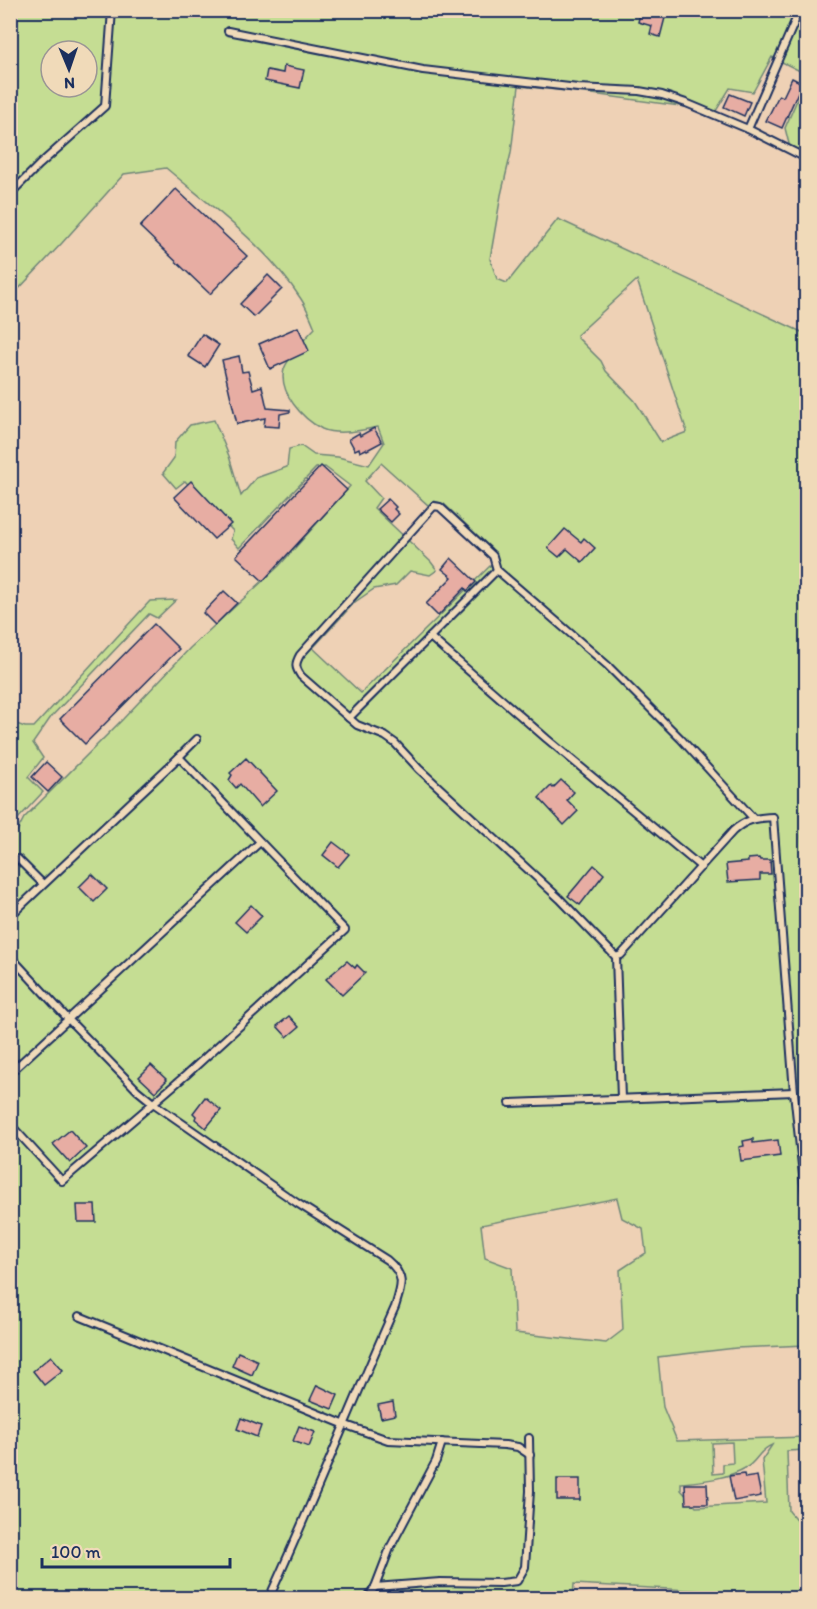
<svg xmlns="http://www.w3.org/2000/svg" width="817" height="1609" font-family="Itim,sans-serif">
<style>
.green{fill:#c5dd93;stroke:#708678;stroke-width:1.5;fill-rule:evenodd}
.building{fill:#e7ada3;stroke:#1b2f5e;stroke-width:1.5}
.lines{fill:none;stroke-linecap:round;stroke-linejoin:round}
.lane-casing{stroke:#1b2f5e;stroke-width:10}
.lane{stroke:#f0dab9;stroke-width:6}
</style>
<rect width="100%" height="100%" fill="#eed1b5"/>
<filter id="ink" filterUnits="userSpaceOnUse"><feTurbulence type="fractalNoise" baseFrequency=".0167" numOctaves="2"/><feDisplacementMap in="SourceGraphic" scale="12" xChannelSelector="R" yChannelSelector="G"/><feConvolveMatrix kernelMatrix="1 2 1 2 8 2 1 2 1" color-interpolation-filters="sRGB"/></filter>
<g filter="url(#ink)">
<!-- green -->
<g class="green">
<path d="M11,11H806V74L772,57L753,92L730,88L716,111L585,93L519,86L511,153L501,195L490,259L497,279L507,283L558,219L806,334V831L802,835L805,875L806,877V1345L736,1348L658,1357L663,1407L677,1441L806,1437V1450L787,1451L789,1511L799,1523L806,1522V1598H732L708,1591L574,1584L573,1598H11V843L24,818L123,719L190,648L279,566L350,486L325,467L316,468L239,548L231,539L233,531L185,481L176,488L163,473L174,458L175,442L190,425L214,420L229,456L241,496L256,478L287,467L289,449L301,446L314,455L338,457L369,465L384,443L378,427C361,430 339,436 322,429C303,419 278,393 284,369C288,358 307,336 315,328C311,318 307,308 301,299C267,246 213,208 166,168L124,174L62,243L11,297ZM51,51H87V87H51ZM637,280L687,432L661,442L635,401L606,371L601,361L578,338L577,335ZM381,463L428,505L434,501L444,504L491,548L492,564L361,693L313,648L355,602L374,589L396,585L410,571L430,575L437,570L431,562L374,508L381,498L365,481ZM617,1198L622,1218L643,1229L646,1253L620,1270L623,1330L606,1343L515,1333L512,1268L485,1258L481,1225ZM732,1442L733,1463L723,1464V1473L713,1474L712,1443ZM772,1445L762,1460L766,1503L696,1507L681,1490V1483C703,1481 727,1479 747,1467C757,1461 760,1449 772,1445Z"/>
<path d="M806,79V154L790,148L785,128Z"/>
<path d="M176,600L157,618L149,614L51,717L33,743L43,758L28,777L43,792L16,821L11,824V722L25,727H34L150,601Z"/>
</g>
<!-- building -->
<g class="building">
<path d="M641,10H667L660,37L650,34L652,26L638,22Z"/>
<path d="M284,66L304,70L300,88L265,81L267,70L283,73Z"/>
<path d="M792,78L802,83L782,128L766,121L779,95L783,97Z"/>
<path d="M730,94L750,102L744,116L724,107Z"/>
<path d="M176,189L247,256L210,294L140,227Z"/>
<path d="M268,275L282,289L254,317L240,304Z"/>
<path d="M298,327L309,351L270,369L259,344Z"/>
<path d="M202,334L219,345L205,367L188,356Z"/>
<path d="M239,356L242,372L248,371L253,389L262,386L267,408L290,410V412L280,414L279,427L264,426L265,418L237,424L222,360Z"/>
<path d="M374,428L382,442L367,450L366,449L360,452L359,448L355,450L349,439L359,433L360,436Z"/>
<path d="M321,466L347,490L263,581L236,556Z"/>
<path d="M191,481L231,524L214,539L174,497Z"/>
<path d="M388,499L396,507L394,509L399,514L391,522L377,509Z"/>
<path d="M565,529L581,542L584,538L595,548L582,562L567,549L559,557L548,548Z"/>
<path d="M451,558L476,582L467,591L465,588L438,616L426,604L452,577L442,569Z"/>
<path d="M224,591L237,603L215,625L203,613Z"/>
<path d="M154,624L179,649L85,744L60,719Z"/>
<path d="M246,758L277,791L260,807L240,784L236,788L229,780L232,775L230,773Z"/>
<path d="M46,762L62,777L48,792L32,777Z"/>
<path d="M561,780L574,792L567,800L578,811L564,825L539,798L551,786L553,788Z"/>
<path d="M333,842L349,854L338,867L323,855Z"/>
<path d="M759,858L760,860H770L771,874H760V880L728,882L726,864L748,862V859Z"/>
<path d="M594,865L604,874L580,905L568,896Z"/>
<path d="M92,874L107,889L94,902L79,887Z"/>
<path d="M251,905L262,916L246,932L235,922Z"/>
<path d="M347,961L355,968L357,965L365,973L342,995L326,979Z"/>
<path d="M289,1016L299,1027L287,1037L277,1026Z"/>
<path d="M151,1065L167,1080L155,1092L139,1077Z"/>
<path d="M205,1097L221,1110L206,1128L195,1119L196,1116L193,1113Z"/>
<path d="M70,1130L86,1148L70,1163L53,1144Z"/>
<path d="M753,1139V1143L778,1140L780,1156L741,1161L739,1147L744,1146L743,1141Z"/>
<path d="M77,1205H95L96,1222H78Z"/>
<path d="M238,1352L258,1361L252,1375L232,1366Z"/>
<path d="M51,1356L63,1370L44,1385L33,1371Z"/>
<path d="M317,1385L338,1395L332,1409L310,1400Z"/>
<path d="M393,1402L395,1415L381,1418L378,1405Z"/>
<path d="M241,1418L261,1426L257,1437L237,1429Z"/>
<path d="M299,1426L315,1432L309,1447L293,1441Z"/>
<path d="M744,1474L745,1478L757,1476L761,1496L734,1501L729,1476Z"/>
<rect x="557" y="1479" width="23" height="21"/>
<path d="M685,1484H707L708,1504H686Z"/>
</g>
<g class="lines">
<defs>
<g id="lane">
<path d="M10,14L14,10"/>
<path d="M228,31L423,70L578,88L639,91L662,95L686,103L748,129L806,158"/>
<path d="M748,129L795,21"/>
<path d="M10,194L39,165L105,106L112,10"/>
<path d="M430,637L547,739L701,867"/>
<path d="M349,718L497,570"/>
<path d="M179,757L197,739"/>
<path d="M18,859L43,884"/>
<path d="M10,916L179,757L345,930L186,1075L62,1181L10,1124"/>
<path d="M10,956L69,1020L137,1090L153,1103L297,1203L387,1260C406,1276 402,1285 395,1307C352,1404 313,1502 269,1598"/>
<path d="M616,957L621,955L733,831C746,819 756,818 773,817L794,1092L806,1203"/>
<path d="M10,1073L260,842"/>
<path d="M621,1098L616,957L560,899L419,769L395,743L385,736L357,725L301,676C295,667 295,664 300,655L434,506L440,507L493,556L497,570L607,665L681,739L753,818"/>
<path d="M510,1103L794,1092"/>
<path d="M79,1316L343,1424L388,1440L505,1445L518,1447L530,1455"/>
<path d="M375,1587L440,1582L501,1583L517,1581L525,1567L530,1491L529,1438"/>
<path d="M368,1598L375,1587L390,1548L436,1461L442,1442"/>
</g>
</defs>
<!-- lane casing -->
<use href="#lane" class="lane-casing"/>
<!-- lane -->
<use href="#lane" class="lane"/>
</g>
</g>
<!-- margin -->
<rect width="817" height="1609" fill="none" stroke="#f0dab9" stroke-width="36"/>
<rect x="18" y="18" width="781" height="1573" fill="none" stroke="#1b2f5e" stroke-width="2" filter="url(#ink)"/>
<!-- north arrow -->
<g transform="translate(69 69) rotate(178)"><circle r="28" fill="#f0dab9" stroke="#9b9695" stroke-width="1.5"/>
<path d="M0-4.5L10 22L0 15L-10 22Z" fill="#1b2f5e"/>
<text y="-9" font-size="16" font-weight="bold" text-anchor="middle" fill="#1b2f5e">N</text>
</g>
<!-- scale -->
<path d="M42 1558v9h188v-9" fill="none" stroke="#1b2f5e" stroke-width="3"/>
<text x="51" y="1558" font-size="18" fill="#1b2f5e" stroke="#f0dab9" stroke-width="4.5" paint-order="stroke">100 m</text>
</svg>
